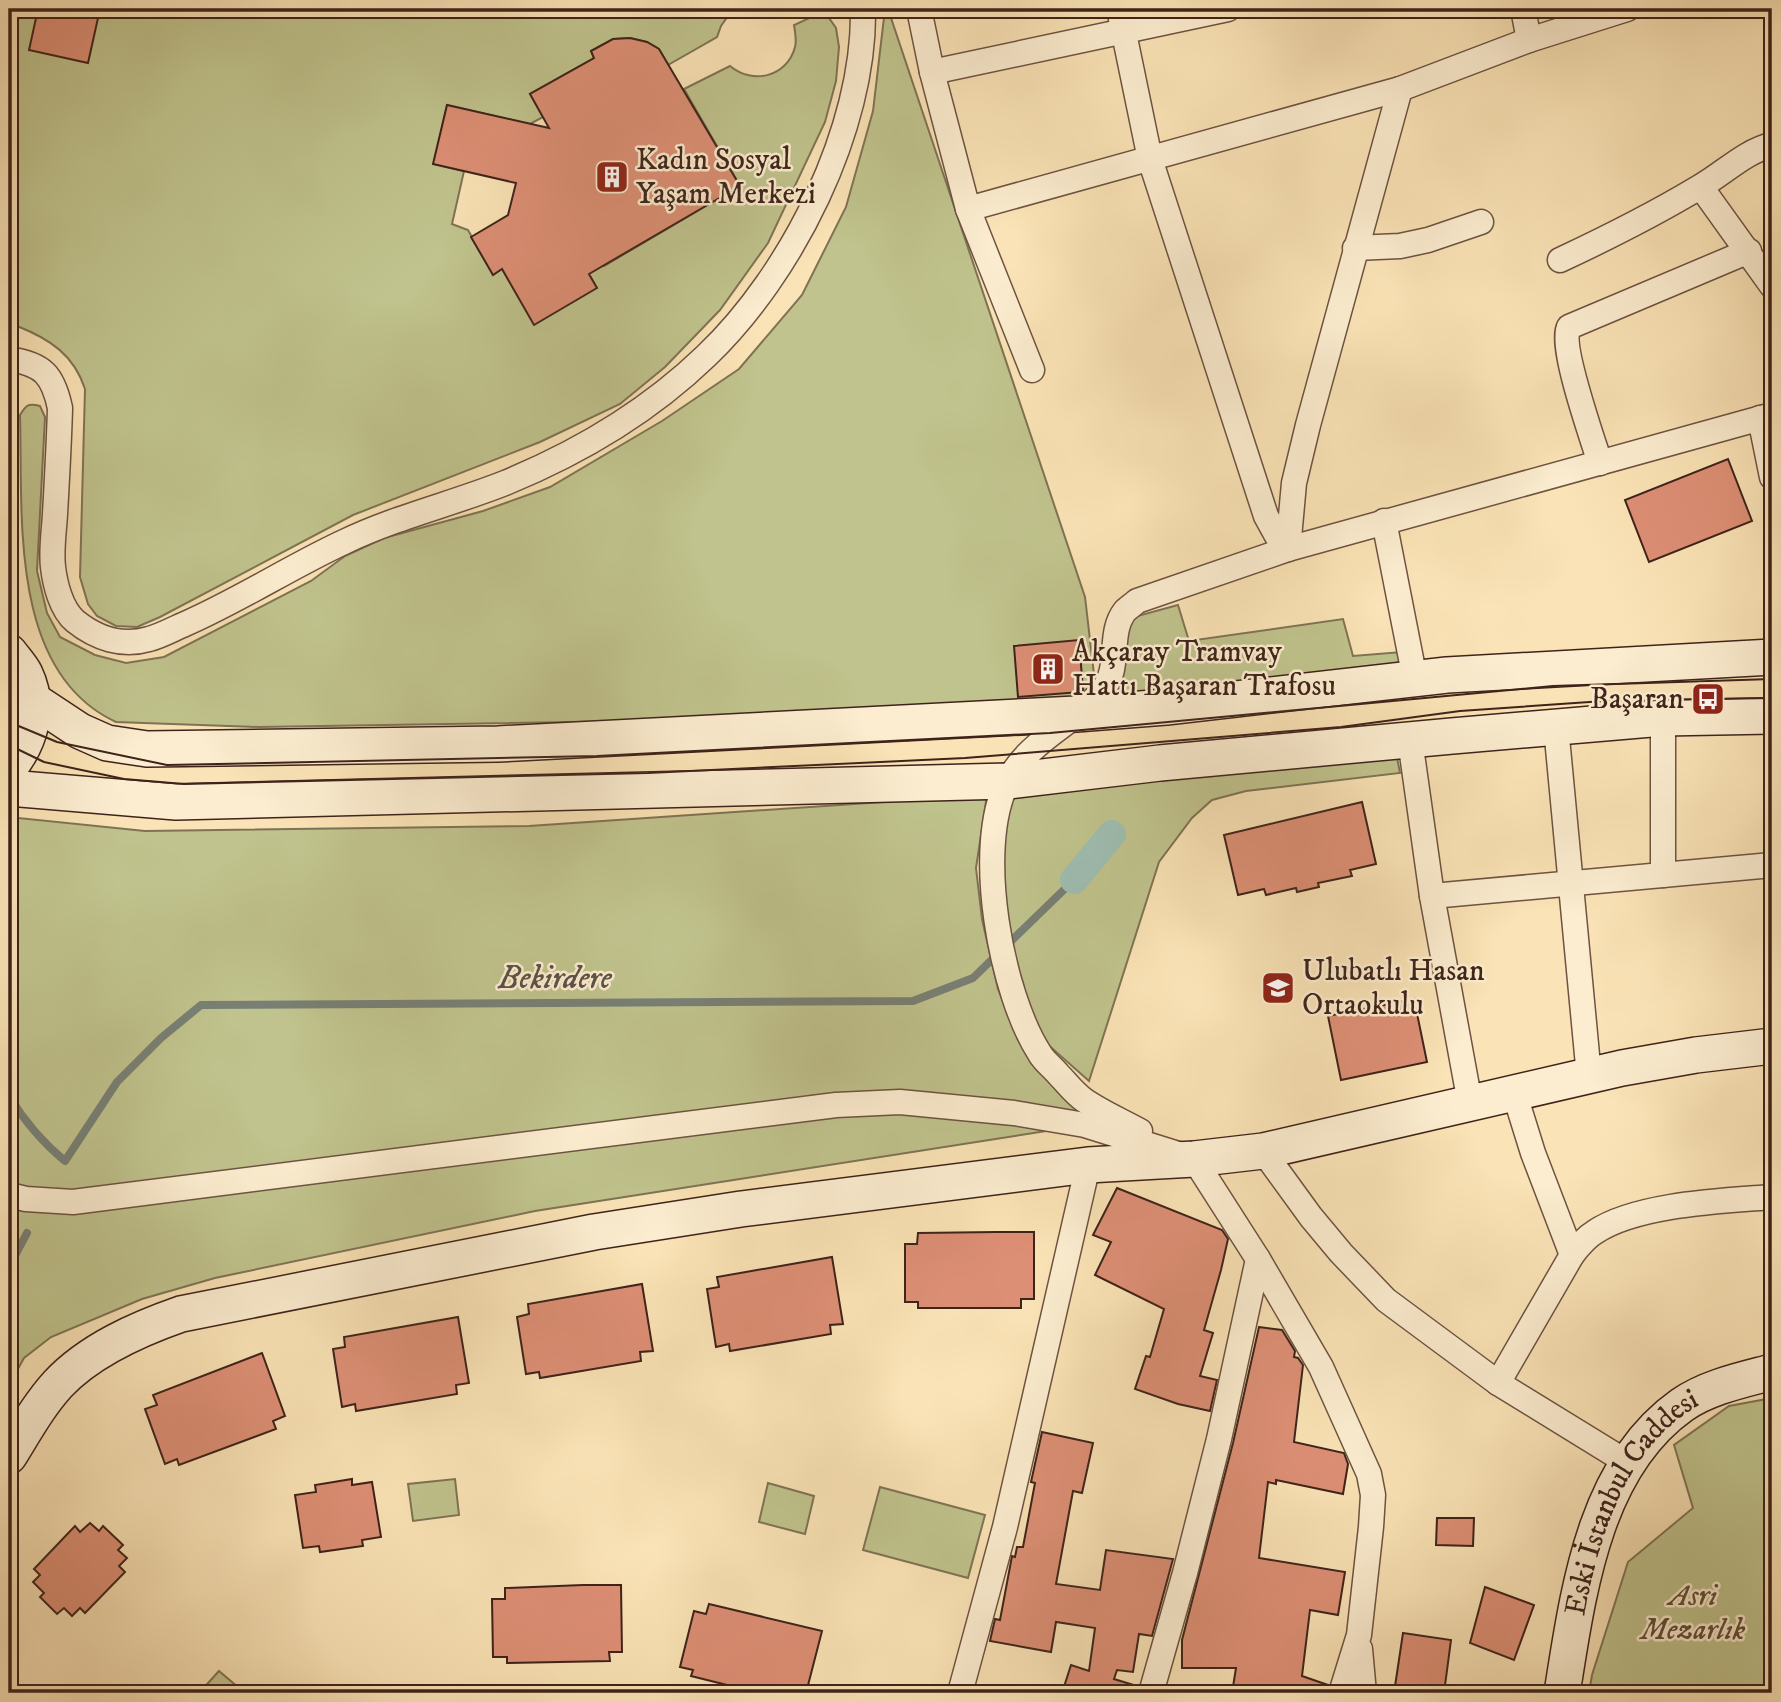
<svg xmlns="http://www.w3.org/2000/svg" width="1781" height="1702" font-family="'IM FELL DW Pica',serif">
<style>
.green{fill:#c0c38d;stroke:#7f7354;stroke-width:2}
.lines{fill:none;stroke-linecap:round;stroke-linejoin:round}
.stream{stroke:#788075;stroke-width:8}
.canal{stroke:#9ebeb2;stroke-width:28}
.building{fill:#dd8f75;stroke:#3e231a;stroke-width:2}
.street-casing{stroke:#6d5341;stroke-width:27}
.secondary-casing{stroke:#3e231a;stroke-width:38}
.street{stroke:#fcedd0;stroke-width:24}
.secondary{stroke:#fcedd0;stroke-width:35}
.tram{stroke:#3e231a;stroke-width:2}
.labels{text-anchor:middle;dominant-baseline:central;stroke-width:5;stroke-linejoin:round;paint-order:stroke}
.poi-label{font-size:30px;fill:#3e231a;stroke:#fcedd0;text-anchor:start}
.street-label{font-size:30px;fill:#3e231a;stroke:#fcedd0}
.park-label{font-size:30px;font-style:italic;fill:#5e4b37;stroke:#fcedd0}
.water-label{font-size:32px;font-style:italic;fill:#5b5248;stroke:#fcedd0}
</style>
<rect width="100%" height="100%" fill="#fae3b6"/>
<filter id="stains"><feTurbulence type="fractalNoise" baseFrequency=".00286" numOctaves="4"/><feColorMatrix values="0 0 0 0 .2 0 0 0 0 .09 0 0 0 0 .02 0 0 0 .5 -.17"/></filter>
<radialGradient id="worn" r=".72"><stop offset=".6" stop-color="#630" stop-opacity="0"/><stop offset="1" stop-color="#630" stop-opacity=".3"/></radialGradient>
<!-- green -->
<g class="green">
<path d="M9,9H733L721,26L717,37L668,65L659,49L647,42L630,38L613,39L591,51L594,58L530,94L543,117L530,124L447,105L434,164L464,171L452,224L468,230L493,274L516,261L575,251L604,266L740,186L684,89L730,66C753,85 787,77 795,47C797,40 795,32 794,25L818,14L829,18L836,28L839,47L836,81L825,122L768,243L720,310L665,367L620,404L540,442L353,515L160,617L137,627L116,626L97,616L88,604L80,577L85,389C74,355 50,339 17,326Z"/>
<path d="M885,9H888L1085,597L1095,683L1074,708L693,720L259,727L116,722C8,672 23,515 20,415C26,405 28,403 40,406L45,417L37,571L47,613L60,637L95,655L126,663L164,657L311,581L345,556L384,538L483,511L550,487L662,421L739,369L802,295L846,207L873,111Z"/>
<path d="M1178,605L1189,641L1343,619L1353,656L1402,652L1405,674L1114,696L1121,684V664L1130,618Z"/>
<path d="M1395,747L1400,773L1246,791L1212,800L1192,818L1159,862L1089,1081L1046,1043L1018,986L998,877L1011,790Z"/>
<path d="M987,795L976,868L982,919L998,989L1009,1016L1083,1099L1085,1125L535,1211L215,1278L142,1299L51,1337L24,1358L9,1385V817L145,831L529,826Z"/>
<path d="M1772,1398V1693H1589L1592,1675L1628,1562L1693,1508L1674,1445L1729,1406Z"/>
<path d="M455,1479L459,1515L413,1521L408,1484Z"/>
<path d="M768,1483L814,1496L805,1534L759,1522Z"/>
<path d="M880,1487L985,1515L968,1578L863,1550Z"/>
<path d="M219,1671L245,1693H199Z"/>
</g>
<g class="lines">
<!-- stream -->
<g class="stream">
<path d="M9,1096C25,1122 42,1142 65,1161L117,1082L161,1038L201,1005L913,1001L973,978L1074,880"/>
<path d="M9,1267L27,1233"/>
</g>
<!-- canal -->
<path class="canal" d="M1074,880L1112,834"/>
</g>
<!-- building -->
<g class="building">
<path d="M38,9H100L88,63L29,50Z"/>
<path d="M630,38L647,42L659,49L740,186L589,274L597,288L534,325L502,269L493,275L471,237L508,215L516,183L433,164L447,105L549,128L530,94L594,58L591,51L613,39Z"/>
<path d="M1728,459L1752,521L1649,562L1625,500Z"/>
<path d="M1079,640L1083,690L1080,692L1018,697L1014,646Z"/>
<path d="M1362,802L1376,864L1350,870L1352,876L1318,883L1319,887L1297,892L1296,888L1266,895L1264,889L1238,895L1224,835Z"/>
<path d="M1414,999L1427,1062L1341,1080L1328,1016Z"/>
<path d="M1117,1188L1222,1230L1228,1239L1221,1270L1204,1330L1213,1333L1200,1376L1217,1380L1210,1411L1178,1404L1135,1389L1146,1356L1150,1357L1164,1309L1095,1275L1111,1242L1093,1235Z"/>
<path d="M996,1232H1034V1299H1021V1308H918V1302H905V1244H917L918,1233Z"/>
<path d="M832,1257L843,1324L830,1325L831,1334L730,1351L729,1344L716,1347L707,1289L719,1287L717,1277Z"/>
<path d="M642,1284L653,1351L640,1352L641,1361L540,1378L539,1372L526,1374L517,1317L529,1314L528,1304Z"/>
<path d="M458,1317L469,1383L456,1385L457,1394L356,1411L355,1404L342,1407L333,1349L345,1347L344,1337Z"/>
<path d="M1259,1327L1282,1330L1295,1351L1294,1357L1298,1358L1303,1365L1294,1442L1344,1453L1348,1464L1343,1494L1276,1480V1484L1268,1482L1259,1558L1345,1572L1338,1615L1310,1610L1302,1676L1328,1685L1327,1693H1232L1236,1668H1182V1640L1233,1443Z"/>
<path d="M262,1353L285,1416L273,1421L276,1429L179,1465L177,1459L165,1464L145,1409L157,1405L153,1395Z"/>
<path d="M1042,1432L1093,1443L1082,1493L1073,1491L1056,1584L1100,1590L1106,1550L1173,1559L1152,1636L1139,1634L1133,1672L1117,1670L1114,1679L1137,1686V1693H1062L1071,1665L1089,1671L1095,1628L1056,1622L1051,1652L990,1641L995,1619L1000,1620L1012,1556L1015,1557L1017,1547H1023L1035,1483L1031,1482Z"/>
<path d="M352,1479V1485L372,1482L381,1537L362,1540L363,1546L320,1552L319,1546L303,1548L295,1495L316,1492L315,1485Z"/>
<path d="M1437,1518H1474L1473,1546L1436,1545Z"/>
<path d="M90,1523L99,1531L103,1526L123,1545L118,1550L127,1558L119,1566L125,1572L85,1613L80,1608L72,1616L64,1608L57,1614L40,1597L44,1593L33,1582L40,1575L34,1569L75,1526L80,1532Z"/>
<path d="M583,1585H621L622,1652H609L610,1661L507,1663V1657H493L492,1599H505V1588Z"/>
<path d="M1485,1587L1534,1605L1514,1660L1470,1643Z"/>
<path d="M709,1604L822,1631L806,1693H759L691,1676L693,1670L680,1667L694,1611L706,1614Z"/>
<path d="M1403,1633L1451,1640L1444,1693H1394Z"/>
</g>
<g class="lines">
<defs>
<g id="street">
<path d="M919,9L932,72L968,209L1400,89L1529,40L1627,9"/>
<path d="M1119,9L1150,159L1266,516L1277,536L1288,549"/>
<path d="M1523,9L1529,40"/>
<path d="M932,72L1228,9"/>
<path d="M1701,187L1772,286"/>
<path d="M968,209L1032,370"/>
<path d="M1355,248L1400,246L1428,240L1481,222"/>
<path d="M1560,260C1607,238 1653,215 1698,188C1722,175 1745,151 1772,145"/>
<path d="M9,359C43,364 53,375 60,408C59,443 57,479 55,514C54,531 51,550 53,567C55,584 61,609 75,621C96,638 122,647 149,639C161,636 173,629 185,624C240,600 290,567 344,542C396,517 452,504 505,483C578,453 649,411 706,356C792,274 865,129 863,9"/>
<path d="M1760,418L1772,477"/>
<path d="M1600,463C1593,440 1559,345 1569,327L1749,251"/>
<path d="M1384,521L1415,679"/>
<path d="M1288,549L1294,483L1308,425L1400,89"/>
<path d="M1663,718V875"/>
<path d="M1556,727L1589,1076"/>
<path d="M1410,740L1432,896L1470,1103"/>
<path d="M1432,896L1772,865"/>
<path d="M1514,1092L1533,1153L1572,1255"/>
<path d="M1140,1131C1122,1121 1101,1112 1084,1100C1074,1093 1066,1082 1058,1074C1052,1067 1044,1061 1040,1054C1001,994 974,848 1007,783C1027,741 1073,725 1102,691C1122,667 1107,634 1125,611C1128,608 1134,604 1137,601L1288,549L1772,415"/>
<path d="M1263,1151L1311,1217L1341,1253L1386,1300L1498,1383L1628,1463"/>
<path d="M9,1195L26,1199L73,1202L836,1105L900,1102L1014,1113L1085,1125L1194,1159L1258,1259L1321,1367L1369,1474L1373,1495L1371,1527L1359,1635L1341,1693"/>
<path d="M1498,1383L1572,1255C1579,1246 1585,1238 1595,1232C1637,1204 1722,1201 1772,1197"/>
<path d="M1360,1649L1364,1693"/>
<path d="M960,1693L1005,1527L1088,1165"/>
<path d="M1151,1693L1185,1573L1219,1439L1258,1259"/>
</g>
<g id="secondary">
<path d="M9,652C14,659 21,666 25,674C41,707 30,742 9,768"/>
<path d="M33,700L80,731L107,743L147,749L498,744L1076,714L1166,707L1447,675L1772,657"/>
<path d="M9,788L176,802L1008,781L1160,763L1452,736L1663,718L1772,716"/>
<path d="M9,1456C24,1432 38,1406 58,1384C90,1350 138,1329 181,1314L594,1232L741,1209L1088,1165L1194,1159L1263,1151L1622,1068L1696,1055L1772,1046"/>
<path id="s1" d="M1562,1693C1578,1594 1593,1468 1682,1405C1708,1387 1742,1380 1772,1372"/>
</g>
</defs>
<!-- street casing -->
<use href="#street" class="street-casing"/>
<!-- secondary casing -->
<use href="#secondary" class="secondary-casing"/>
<!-- street -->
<use href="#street" class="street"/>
<!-- secondary -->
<use href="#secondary" class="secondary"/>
<!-- tram -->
<g class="tram">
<path d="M9,722L57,742L167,765L597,756L1050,733L1553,686L1772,679"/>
<path d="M9,745L44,762L124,779L184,784L648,773L965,758L1341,727L1460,711L1604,701L1772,698"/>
</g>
</g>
<!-- icons -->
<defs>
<symbol id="building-square" viewBox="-11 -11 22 22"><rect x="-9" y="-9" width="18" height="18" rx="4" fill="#8f2418" stroke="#fcedd0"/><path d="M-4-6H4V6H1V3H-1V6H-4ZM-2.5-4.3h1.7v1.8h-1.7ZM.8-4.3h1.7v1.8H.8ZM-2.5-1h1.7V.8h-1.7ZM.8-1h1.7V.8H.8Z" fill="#fff"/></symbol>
<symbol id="bus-square" viewBox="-11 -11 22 22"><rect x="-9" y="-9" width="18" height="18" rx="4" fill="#8f2418" stroke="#fcedd0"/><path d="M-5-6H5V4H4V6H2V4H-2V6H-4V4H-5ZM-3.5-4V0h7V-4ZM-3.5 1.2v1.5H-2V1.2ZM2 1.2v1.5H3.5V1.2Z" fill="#fff"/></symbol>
<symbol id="school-square" viewBox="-11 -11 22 22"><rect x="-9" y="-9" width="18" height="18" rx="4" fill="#8f2418" stroke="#fcedd0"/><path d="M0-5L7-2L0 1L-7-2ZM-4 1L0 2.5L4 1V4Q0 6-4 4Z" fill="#fff"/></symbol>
</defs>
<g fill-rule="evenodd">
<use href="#building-square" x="593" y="158" width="38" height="38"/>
<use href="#building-square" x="1029" y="650" width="38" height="38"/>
<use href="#bus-square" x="1689" y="680" width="38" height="38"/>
<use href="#school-square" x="1259" y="969" width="38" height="38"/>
</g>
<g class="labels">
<!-- poi labels -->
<g class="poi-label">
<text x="636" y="160">Kadın Sosyal<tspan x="636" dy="34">Yaşam Merkezi</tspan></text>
<text x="1072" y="652">Akçaray Tramvay<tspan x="1072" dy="34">Hattı Başaran Trafosu</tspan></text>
<text x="1684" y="699" text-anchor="end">Başaran</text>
<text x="1302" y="971">Ulubatlı Hasan<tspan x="1302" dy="34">Ortaokulu</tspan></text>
</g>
<!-- street labels -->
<g class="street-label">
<text stroke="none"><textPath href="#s1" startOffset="208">Eski İstanbul Caddesi</textPath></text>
</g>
<!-- park labels -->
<g class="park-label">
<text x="1693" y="1596">Asri<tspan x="1693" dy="34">Mezarlık</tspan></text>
</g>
<!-- water labels -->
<g class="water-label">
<text x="555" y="979">Bekirdere</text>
</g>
</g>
<!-- margin -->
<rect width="1781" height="1702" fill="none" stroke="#fae3b6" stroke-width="35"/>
<rect x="10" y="10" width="1760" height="1681" fill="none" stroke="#3e231a" stroke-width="3.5"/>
<rect x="18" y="18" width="1746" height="1667" fill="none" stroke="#3e231a" stroke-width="2"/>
<rect width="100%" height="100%" filter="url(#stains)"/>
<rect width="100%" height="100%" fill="url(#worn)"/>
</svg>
